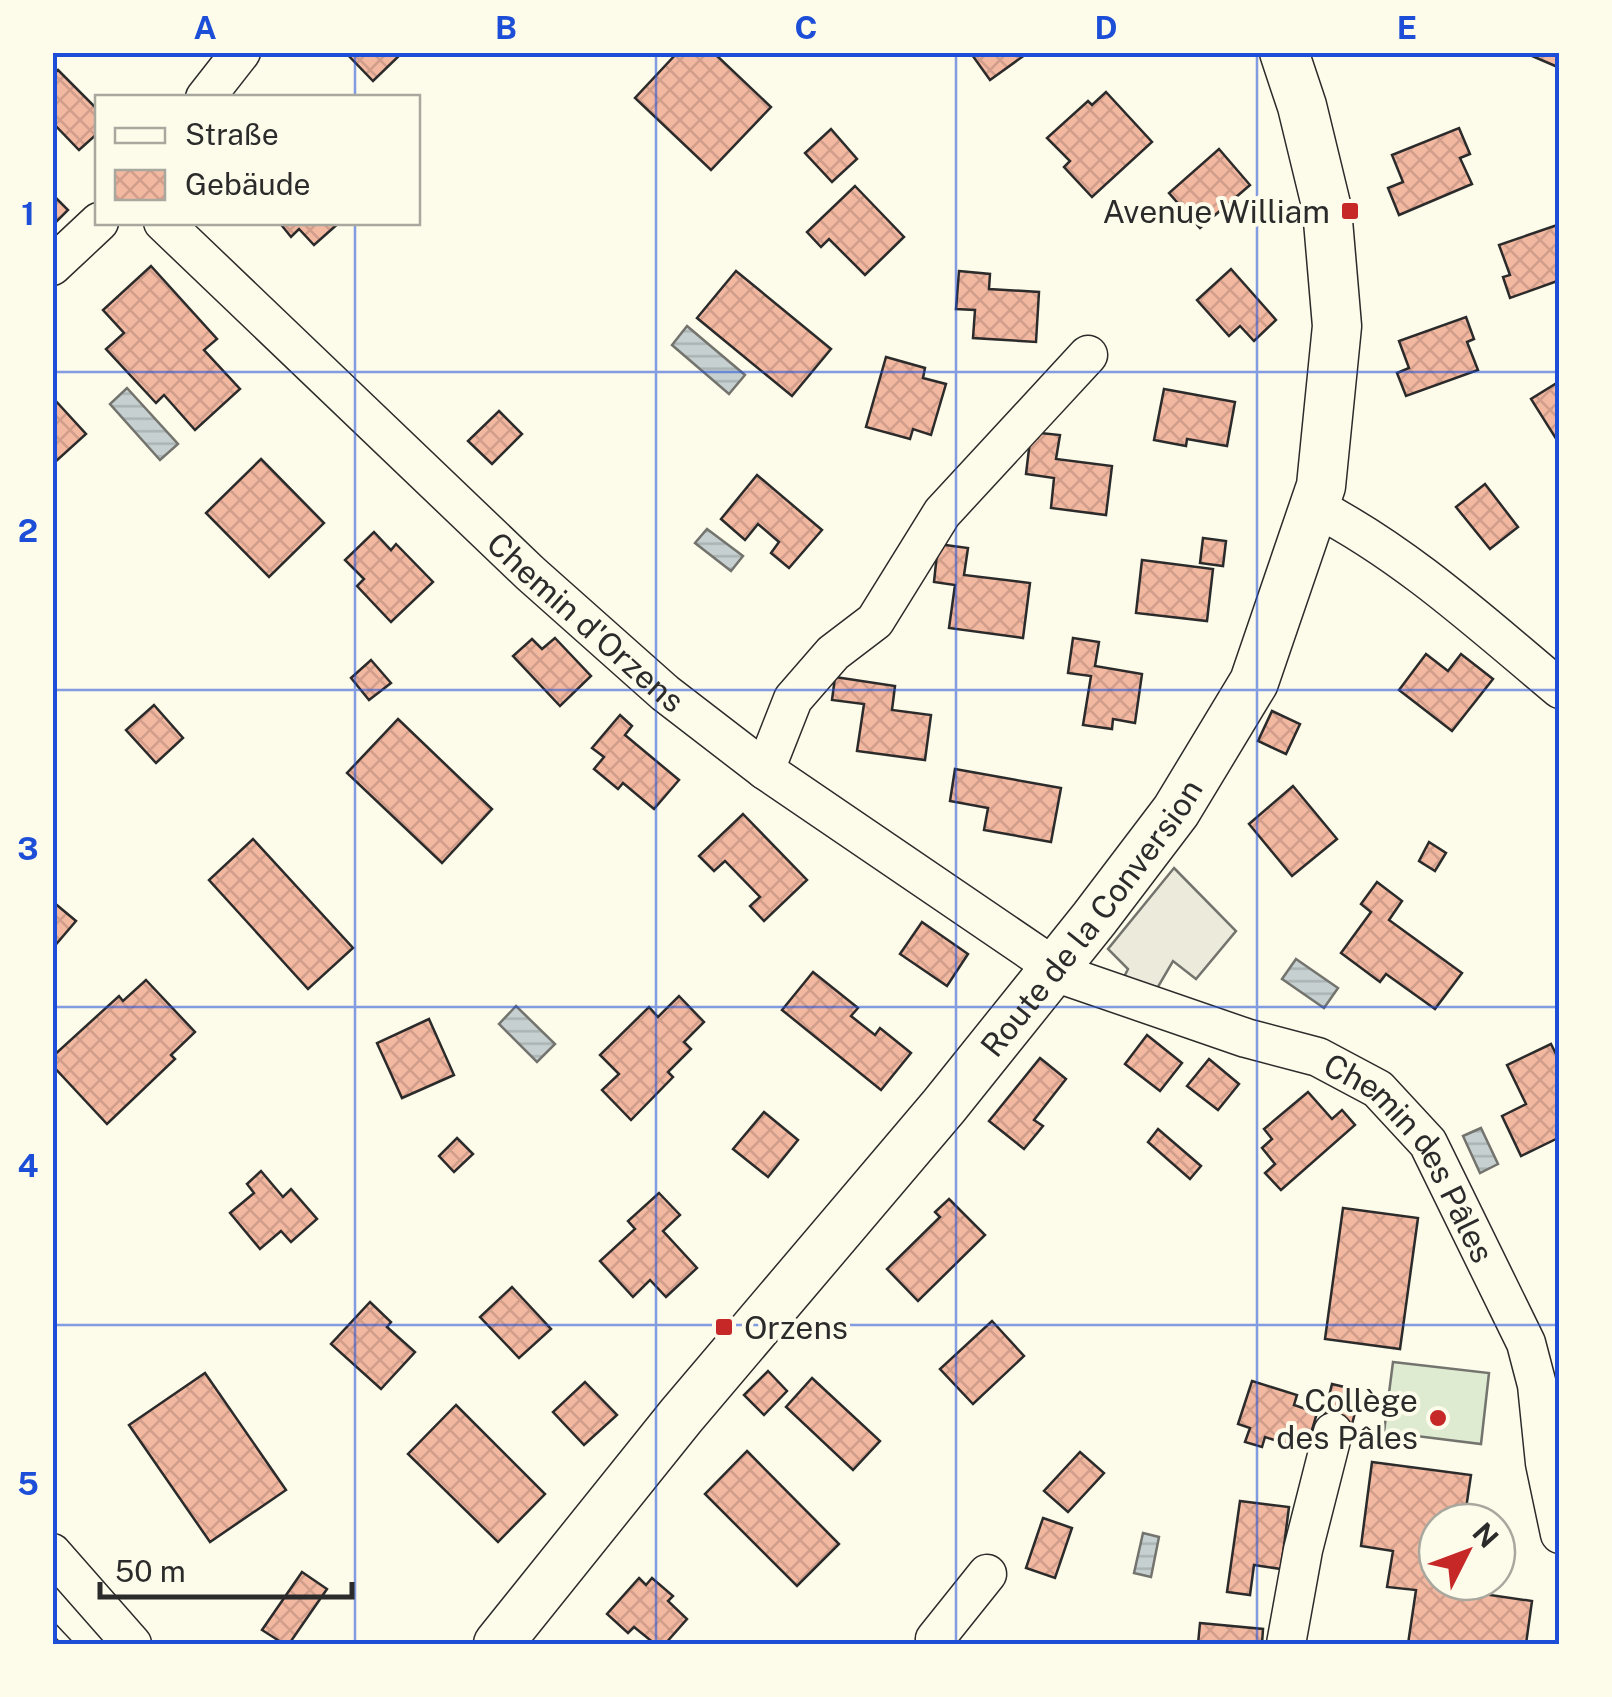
<svg xmlns="http://www.w3.org/2000/svg" width="1612" height="1697" font-family="'Public Sans',sans-serif">
<style>
.green{fill:#deebd1;stroke:#74746e;stroke-width:2.5}
.parking{fill:#eceadb;stroke:#74746e;stroke-width:2.5}
.water{fill:url(#water-rules);stroke:#74746e;stroke-width:2.5}
.building{fill:url(#building-cross-hatch);stroke:#2b2b2b;stroke-width:2.5}
.lines{fill:none;stroke-linecap:round;stroke-linejoin:round}
.minor-casing{stroke:#2b2b2b;stroke-width:41}
.major-casing{stroke:#2b2b2b;stroke-width:51}
.minor{stroke:#fdfbea;stroke-width:38}
.major{stroke:#fdfbea;stroke-width:48}
.rail-casing{stroke:#2b2b2b;stroke-width:11}
.rail{stroke:#fdfbea;stroke-width:8;stroke-dasharray:22;stroke-linecap:butt}
.grid{fill:none;stroke:#1d4ed8;stroke-width:2.5;stroke-opacity:0.55}
.poi-dot{fill:#c62828;stroke:#fdfbea;stroke-width:4}
.labels{text-anchor:middle;dominant-baseline:central;stroke-width:8;stroke-linejoin:round;paint-order:stroke}
.poi-label{font-size:32px;fill:#2b2b2b;stroke:#fdfbea;text-anchor:end}
.street-label{font-size:32px;fill:#2b2b2b;stroke:#fdfbea}
.neatline{fill:none;stroke:#1d4ed8;stroke-width:4}
.grid-label{font-size:32px;text-anchor:middle;font-weight:bold;fill:#1d4ed8}
</style>
<defs>
<pattern id="water-rules" width="6" height="5" patternUnits="userSpaceOnUse" patternTransform="scale(2.5)"><rect width="6" height="5" fill="#c7d0d0"/><path d="M0 2.5h6" fill="none" stroke="#abb3b3"/></pattern>
<pattern id="building-cross-hatch" width="8" height="8" patternUnits="userSpaceOnUse" patternTransform="scale(2.5)"><rect width="8" height="8" fill="#f2b8a0"/><path d="M0 0l8 8M0 8l8-8" fill="none" stroke="#d09e8a"/></pattern>
</defs>
<rect width="100%" height="100%" fill="#fdfbea"/>
<!-- green -->
<path class="green" d="M1393,1362L1489,1373L1481,1444L1384,1432Z"/>
<!-- parking -->
<path class="parking" d="M1174,868L1236,931L1196,979L1173,961L1155,992L1123,979L1128,969L1108,949Z"/>
<!-- water -->
<g class="water">
<path d="M687,326L745,375L729,394L672,345Z"/>
<path d="M127,388L178,444L160,460L110,404Z"/>
<path d="M707,529L743,556L731,571L695,543Z"/>
<path d="M1296,959L1338,988L1324,1008L1282,979Z"/>
<path d="M516,1006L555,1044L537,1062L499,1024Z"/>
<path d="M1481,1128L1498,1164L1480,1173L1463,1136Z"/>
<path d="M1143,1533L1159,1537L1151,1577L1134,1573Z"/>
</g>
<!-- building -->
<g class="building">
<path d="M345,52H403L373,81Z"/>
<path d="M678,52H713L771,107L711,170L635,98Z"/>
<path d="M970,52H1029L990,80Z"/>
<path d="M1533,52H1560V68L1532,56Z"/>
<path d="M58,70L98,110V133L79,150L52,122V75Z"/>
<path d="M1106,92L1152,142L1092,197L1064,167L1070,161L1047,138L1088,101L1092,105Z"/>
<path d="M1459,128L1470,154L1460,158L1472,184L1399,215L1388,188L1403,182L1392,155Z"/>
<path d="M831,129L857,159L832,182L805,153Z"/>
<path d="M1219,149L1250,185L1200,228L1169,193Z"/>
<path d="M855,186L904,237L865,275L829,239L821,247L807,232Z"/>
<path d="M52,194L68,210L54,224L52,223Z"/>
<path d="M279,222H340L314,245L299,229L291,237Z"/>
<path d="M1560,224V280L1510,298L1503,277L1510,275L1499,245Z"/>
<path d="M151,266L217,339L204,350L240,389L195,430L164,395L156,403L106,349L124,333L103,310Z"/>
<path d="M1231,269L1276,320L1254,341L1240,326L1229,336L1197,300Z"/>
<path d="M736,271L831,349L792,396L697,318Z"/>
<path d="M959,271L990,274L989,289L1039,292L1036,342L973,338L975,310L956,309Z"/>
<path d="M1466,317L1474,339L1467,342L1478,370L1406,396L1397,373L1409,368L1399,341Z"/>
<path d="M886,357L925,368L923,378L946,384L931,435L913,429L910,439L866,427Z"/>
<path d="M1560,381V445L1531,399Z"/>
<path d="M1164,389L1235,402L1227,446L1187,439L1186,446L1154,440Z"/>
<path d="M54,399L86,434L54,463L52,462Z"/>
<path d="M499,411L522,434L492,464L468,441Z"/>
<path d="M1031,432L1060,435L1056,459L1112,466L1106,515L1051,508L1054,478L1026,474Z"/>
<path d="M261,459L324,523L269,577L206,513Z"/>
<path d="M757,475L822,530L789,568L771,553L779,542L758,524L745,540L721,519Z"/>
<path d="M1485,484L1518,527L1490,549L1456,507Z"/>
<path d="M374,532L391,550L396,544L433,582L391,622L357,586L364,579L345,560Z"/>
<path d="M1203,538L1226,541L1223,566L1200,563Z"/>
<path d="M938,544L968,548L964,575L1030,583L1023,638L949,628L955,585L934,582Z"/>
<path d="M1142,560L1213,569L1207,621L1136,613Z"/>
<path d="M555,638L591,676L560,706L513,656L532,639L542,649Z"/>
<path d="M1073,638L1099,642L1095,666L1142,674L1135,723L1113,719L1112,729L1083,725L1091,676L1068,673Z"/>
<path d="M1426,654L1448,671L1461,654L1493,679L1452,731L1399,690Z"/>
<path d="M371,660L391,683L369,700L351,678Z"/>
<path d="M835,677L895,686L892,710L931,715L925,760L857,751L864,704L832,700Z"/>
<path d="M154,705L183,738L156,763L126,730Z"/>
<path d="M1272,711L1300,724L1286,754L1258,741Z"/>
<path d="M620,715L632,726L625,735L679,780L654,809L623,783L618,789L594,769L604,757L592,748Z"/>
<path d="M398,719L492,809L442,863L347,773Z"/>
<path d="M955,769L1061,788L1051,842L984,830L988,808L950,801Z"/>
<path d="M1293,786L1337,839L1292,876L1249,824Z"/>
<path d="M743,814L807,880L764,921L750,906L760,897L725,861L714,871L699,856Z"/>
<path d="M253,839L353,948L308,989L209,880Z"/>
<path d="M1429,842L1446,853L1435,871L1419,861Z"/>
<path d="M1377,882L1402,901L1389,920L1462,973L1435,1009L1386,974L1380,982L1341,953L1371,912L1361,904Z"/>
<path d="M52,901L76,921L52,949Z"/>
<path d="M922,922L968,954L947,986L900,954Z"/>
<path d="M813,972L858,1008L851,1016L875,1035L880,1028L911,1053L881,1090L782,1010Z"/>
<path d="M146,980L195,1032L171,1055L175,1059L107,1124L52,1065V1057L119,996L123,1001Z"/>
<path d="M679,996L704,1022L684,1042L691,1049L668,1072L673,1077L631,1120L602,1090L619,1074L600,1055L649,1007L658,1017Z"/>
<path d="M429,1019L454,1075L402,1098L377,1043Z"/>
<path d="M1147,1035L1182,1063L1160,1091L1125,1064Z"/>
<path d="M1551,1044L1560,1062V1137L1521,1156L1502,1116L1526,1104L1507,1065Z"/>
<path d="M1040,1058L1066,1079L1034,1120L1043,1126L1024,1149L989,1121Z"/>
<path d="M1209,1059L1239,1084L1218,1110L1187,1086Z"/>
<path d="M1308,1092L1332,1119L1342,1110L1355,1125L1281,1190L1265,1173L1275,1164L1262,1148L1272,1139L1264,1129Z"/>
<path d="M764,1112L798,1140L768,1177L733,1149Z"/>
<path d="M1158,1129L1201,1166L1190,1179L1148,1142Z"/>
<path d="M457,1138L473,1154L454,1172L439,1156Z"/>
<path d="M261,1171L283,1197L291,1189L317,1219L291,1242L281,1231L260,1249L230,1213L254,1193L247,1184Z"/>
<path d="M659,1193L680,1215L663,1231L697,1268L666,1297L650,1280L633,1297L600,1261L635,1229L628,1221Z"/>
<path d="M949,1199L985,1235L918,1301L887,1269L940,1217L935,1212Z"/>
<path d="M1343,1208L1418,1218L1400,1349L1325,1339Z"/>
<path d="M512,1287L551,1329L519,1358L480,1317Z"/>
<path d="M370,1302L391,1322L387,1327L415,1352L381,1389L331,1344Z"/>
<path d="M992,1321L1024,1356L973,1404L940,1369Z"/>
<path d="M768,1371L787,1391L764,1415L744,1395Z"/>
<path d="M205,1373L286,1490L210,1542L129,1425Z"/>
<path d="M812,1378L880,1441L853,1470L786,1407Z"/>
<path d="M1252,1381L1297,1395L1294,1405L1317,1413L1306,1450L1265,1437L1262,1447L1245,1442L1250,1428L1238,1424Z"/>
<path d="M585,1382L617,1415L584,1445L553,1412Z"/>
<path d="M1332,1384L1361,1391L1352,1424L1324,1416Z"/>
<path d="M456,1405L545,1494L498,1542L408,1454Z"/>
<path d="M747,1451L839,1544L797,1586L705,1494Z"/>
<path d="M1080,1452L1104,1473L1068,1512L1044,1491Z"/>
<path d="M1372,1462L1471,1475L1464,1522H1437V1582H1456L1454,1593L1470,1595L1471,1582H1492L1490,1595L1532,1601L1526,1644H1408L1416,1590L1387,1587L1393,1551L1361,1546Z"/>
<path d="M1240,1501L1289,1507L1281,1569L1254,1565L1250,1595L1227,1592Z"/>
<path d="M1043,1518L1072,1528L1055,1578L1026,1568Z"/>
<path d="M302,1572L327,1589L289,1644H284L262,1630Z"/>
<path d="M639,1578L646,1585L652,1578L673,1596L668,1601L687,1619L665,1644H655L634,1627L628,1633L607,1614Z"/>
<path d="M1200,1623L1263,1629L1262,1644H1198Z"/>
</g>
<g class="lines">
<defs>
<g id="minor">
<path d="M205,98L241,52"/>
<path id="s1" d="M163,222L530,573L665,693L765,770L1069,977L1246,1038L1318,1057L1378,1089L1428,1143L1526,1343L1537,1385L1545,1463L1560,1534"/>
<path d="M52,266L99,222"/>
<path d="M1315,507C1406,554 1481,623 1560,689"/>
<path d="M765,770L793,699L833,653L875,621L942,513L1088,355"/>
<path d="M52,1553L132,1644"/>
<path d="M936,1644L935,1639L987,1574"/>
<path d="M1286,1644L1303,1550L1333,1432"/>
</g>
<g id="major">
<path id="s2" d="M498,1644L681,1416L944,1106L1094,919L1176,811L1254,682L1321,486L1337,326L1327,209L1302,106L1284,52"/>
</g>
</defs>
<!-- minor casing -->
<use href="#minor" class="minor-casing"/>
<!-- major casing -->
<use href="#major" class="major-casing"/>
<!-- minor -->
<use href="#minor" class="minor"/>
<!-- major -->
<use href="#major" class="major"/>
<defs>
<path id="rail" d="M52,1627L68,1644"/>
</defs>
<!-- rail casing -->
<use href="#rail" class="rail-casing"/>
<!-- rail -->
<use href="#rail" class="rail"/>
</g>
<!-- grid -->
<path class="grid" d="M355,52V98M656,52V1644M956,52V1644M1257,52V1644M355,222V1644M52,372H1560M52,690H1560M52,1007H1560M52,1325H1560"/>
<!-- markers -->
<g class="poi-dot">
<rect x="1340" y="201" width="20" height="20" rx="5"/>
<rect x="714" y="1317" width="20" height="20" rx="5"/>
<circle cx="1438" cy="1418" r="10"/>
</g>
<g class="labels">
<!-- poi labels -->
<g class="poi-label">
<text x="1330" y="211">Avenue William</text>
<text x="744" y="1327" text-anchor="start">Orzens</text>
<text x="1418" y="1400">Collège<tspan x="1418" dy="37">des Pâles</tspan></text>
</g>
<!-- street labels -->
<g class="street-label">
<text stroke="none"><textPath href="#s1" startOffset="582">Chemin d'Orzens</textPath></text>
<text stroke="none"><textPath href="#s2" startOffset="938">Route de la Conversion</textPath></text>
<text stroke="none"><textPath href="#s1" startOffset="1585">Chemin des Pâles</textPath></text>
</g>
</g>
<!-- border -->
<rect width="1612" height="1697" fill="none" stroke="#fdfbea" stroke-width="110"/>
<!-- legend -->
<rect x="95" y="95" width="325" height="130" fill="#fdfbea" stroke="#a9a89e" stroke-width="2.5"/>
<rect x="115" y="128" width="50" height="15" fill="#fdfbea" stroke="#a9a89e" stroke-width="2.5"/>
<text x="185" y="145" font-size="30" fill="#2b2b2b">Straße</text>
<rect x="115" y="170" width="50" height="30" fill="url(#building-cross-hatch)" stroke="#a9a89e" stroke-width="2.5"/>
<text x="185" y="195" font-size="30" fill="#2b2b2b">Gebäude</text>
<!-- north arrow -->
<g transform="translate(1467 1552) rotate(48)"><circle r="48" fill="#fdfbea" stroke="#a9a89e" stroke-width="2.5"/>
<path d="M0-8L18 38L0 25L-18 38Z" fill="#c62828"/>
<text y="-15" font-size="28" font-weight="bold" text-anchor="middle" fill="#2b2b2b">N</text>
</g>
<!-- scale -->
<path d="M100 1582v15h252v-15" fill="none" stroke="#2b2b2b" stroke-width="5"/>
<text x="115" y="1582" font-size="30" fill="#2b2b2b" stroke="#fdfbea" stroke-width="8" paint-order="stroke">50 m</text>
<rect x="55" y="55" width="1502" height="1587" class="neatline"/>
<g class="grid-label">
<text x="205" y="39">A</text>
<text x="506" y="39">B</text>
<text x="806" y="39">C</text>
<text x="1106" y="39">D</text>
<text x="1407" y="39">E</text>
<text x="28" y="225">1</text>
<text x="28" y="542">2</text>
<text x="28" y="860">3</text>
<text x="28" y="1177">4</text>
<text x="28" y="1495">5</text>
</g>
</svg>
